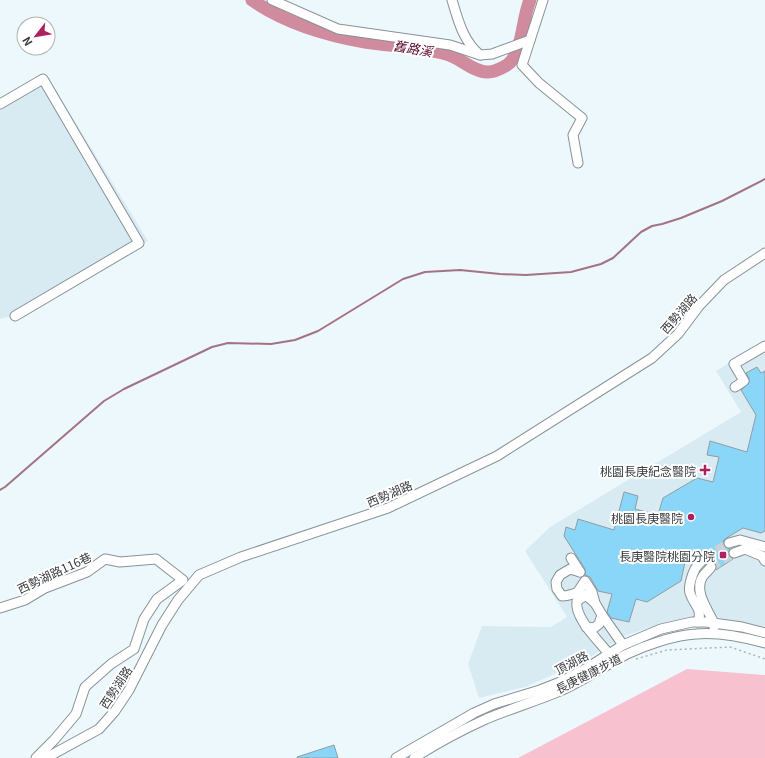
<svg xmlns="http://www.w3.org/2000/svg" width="765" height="758" font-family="Georgia,'Noto Sans TC',serif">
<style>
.built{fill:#d8ebf3}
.green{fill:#f7c1cf}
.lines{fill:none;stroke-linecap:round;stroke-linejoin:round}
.stream{stroke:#a37382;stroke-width:2}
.river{stroke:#d18b9f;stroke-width:13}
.building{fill:#89d6f8;stroke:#929ca1}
.minor-tunnel{stroke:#c9d2d7;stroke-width:9;stroke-dasharray:9 4.5;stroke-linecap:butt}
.minor-casing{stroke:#889297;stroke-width:11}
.path{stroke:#aab2b6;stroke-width:1.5;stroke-dasharray:2 3;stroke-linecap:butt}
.minor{stroke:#fff;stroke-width:9}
.poi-dot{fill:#ae215e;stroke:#fff;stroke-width:1.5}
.labels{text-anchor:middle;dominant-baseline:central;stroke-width:4;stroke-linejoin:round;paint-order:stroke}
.street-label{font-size:12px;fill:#373b3d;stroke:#fff}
.poi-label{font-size:12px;fill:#373b3d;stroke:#fff;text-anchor:end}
.water-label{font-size:13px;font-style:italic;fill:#560029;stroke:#fff}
</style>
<rect width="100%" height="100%" fill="#edf8fd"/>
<!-- built -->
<g class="built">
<path d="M46,74L148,241L24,312L0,319V100Z"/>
<path d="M765,340V627L711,616L670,621L627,635L582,662L525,687L479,698L468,664L482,626L551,627L567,617L525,551L550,527L741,412L716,371Z"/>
</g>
<!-- green -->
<path class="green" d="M687,669L765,675V758H518Z"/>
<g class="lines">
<!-- stream -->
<path class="stream" d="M0,490L5,487L104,401L124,389L212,347L228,343L271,344L295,340L318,331L403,279L425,272L460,270L500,274L526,275L571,272L601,264L613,258L641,232L652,226L662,224L681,218L722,201L765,179"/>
<!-- river -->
<path class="river" d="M252,0C285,23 325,35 365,42C392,46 419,47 446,54C459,57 475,73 488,72C494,72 502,68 507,65C523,54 522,18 530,0"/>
</g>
<!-- building -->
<g class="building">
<path d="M757,367L761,373L765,371V531L761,533L743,528L725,539L723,541L725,547L730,549L728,552L729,555L733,559L716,570V564L714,562L709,561L711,558L710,554L706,551L702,552L685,562L681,581L647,602L636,599L629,622L611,618L607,612L612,594L598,591L590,577L585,575V569L564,536L566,527L575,530L578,519L614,530L624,492L638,496L635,509L658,515L663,498L697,478L713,482L719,457L707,455L710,441L747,452L756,415L741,390L749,383V378L746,373Z"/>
<path d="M334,745L338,758H297V757Z"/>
</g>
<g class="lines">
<!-- minor-tunnel -->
<g class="minor-tunnel">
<path d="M705,557L729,543"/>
<path d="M711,567L734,553"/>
</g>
<defs>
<g id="minor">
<path d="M272,0L338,29L450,45L480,55"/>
<path d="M452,0C458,20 463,41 480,55L492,54L530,40"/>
<path d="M543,0L522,65L539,83L582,118L573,135L578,163"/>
<path d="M0,104L43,79L139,243L15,316"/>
<path d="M735,387L744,381L734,364L765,346"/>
<path d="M729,543L740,540L765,547"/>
<path d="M734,553L745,549L762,556L765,561"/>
<path d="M571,558L580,572"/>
<path d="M711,567C709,570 705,573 703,576C693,591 708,610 714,623V627"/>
<path d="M580,572L570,569L560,575L556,582L557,589L562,596C570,596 573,593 578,593C585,593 590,599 595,603"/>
<path d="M577,593L585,581L592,592L595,603L602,615L623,645"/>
<path d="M583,597L577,601C574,618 599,641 609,654"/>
<path d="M0,608L25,600L45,588L87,572L105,559L120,562L156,559L183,580L157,599L144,619L134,649L111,664L85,687L76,714L54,740L36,758"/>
<path d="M698,622C703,608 694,606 690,593C688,587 692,575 695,569C697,565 702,561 705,557"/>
<path d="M586,627L594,628L599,624L602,615"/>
<path d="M46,758L99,729L115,711L129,690L162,625L178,600L199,575L241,557L388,508L497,456L652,358L678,334L699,306L724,280L765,253"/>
<path d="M396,758L474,713L494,704L540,690L558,683L587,668L623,645L661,629L692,622H706L742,627L765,633"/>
<path d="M414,758C437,743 462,730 486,719C510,709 536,701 560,691C583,681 604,666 627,654C646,645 675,635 696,634C719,632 743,637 765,643"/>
</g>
</defs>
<!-- minor casing -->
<use href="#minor" class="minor-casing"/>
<!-- path -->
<path class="path" d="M636,659L667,650L730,647L765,659"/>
<!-- minor -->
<use href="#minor" class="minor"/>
</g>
<!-- markers -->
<g class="poi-dot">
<path d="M703 464h4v4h4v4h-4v4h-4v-4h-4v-4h4z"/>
<circle cx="691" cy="517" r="4"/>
<rect x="719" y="551" width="8" height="8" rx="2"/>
</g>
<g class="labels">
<!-- street labels -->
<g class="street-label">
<text transform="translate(678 313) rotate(-49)">西勢湖路</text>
<text transform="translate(389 493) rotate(-23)">西勢湖路</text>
<text transform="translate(54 572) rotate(-25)">西勢湖路116巷</text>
<text transform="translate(571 662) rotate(-28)">頂湖路</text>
<text transform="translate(588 673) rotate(-27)">長庚健康步道</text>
<text transform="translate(115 687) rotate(-57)">西勢湖路</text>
</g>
<!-- poi labels -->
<g class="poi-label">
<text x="696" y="470">桃園長庚紀念醫院</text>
<text x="683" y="517">桃園長庚醫院</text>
<text x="715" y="555">長庚醫院桃園分院</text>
</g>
<!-- water labels -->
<g class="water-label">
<text transform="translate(413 48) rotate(10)">舊路溪</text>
</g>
</g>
<!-- north arrow -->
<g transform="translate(36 36) rotate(239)"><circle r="19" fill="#ffffff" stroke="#afb1b1"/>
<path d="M0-3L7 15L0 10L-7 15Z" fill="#ae215e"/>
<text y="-6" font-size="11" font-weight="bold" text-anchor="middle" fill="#373b3d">N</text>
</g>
</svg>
